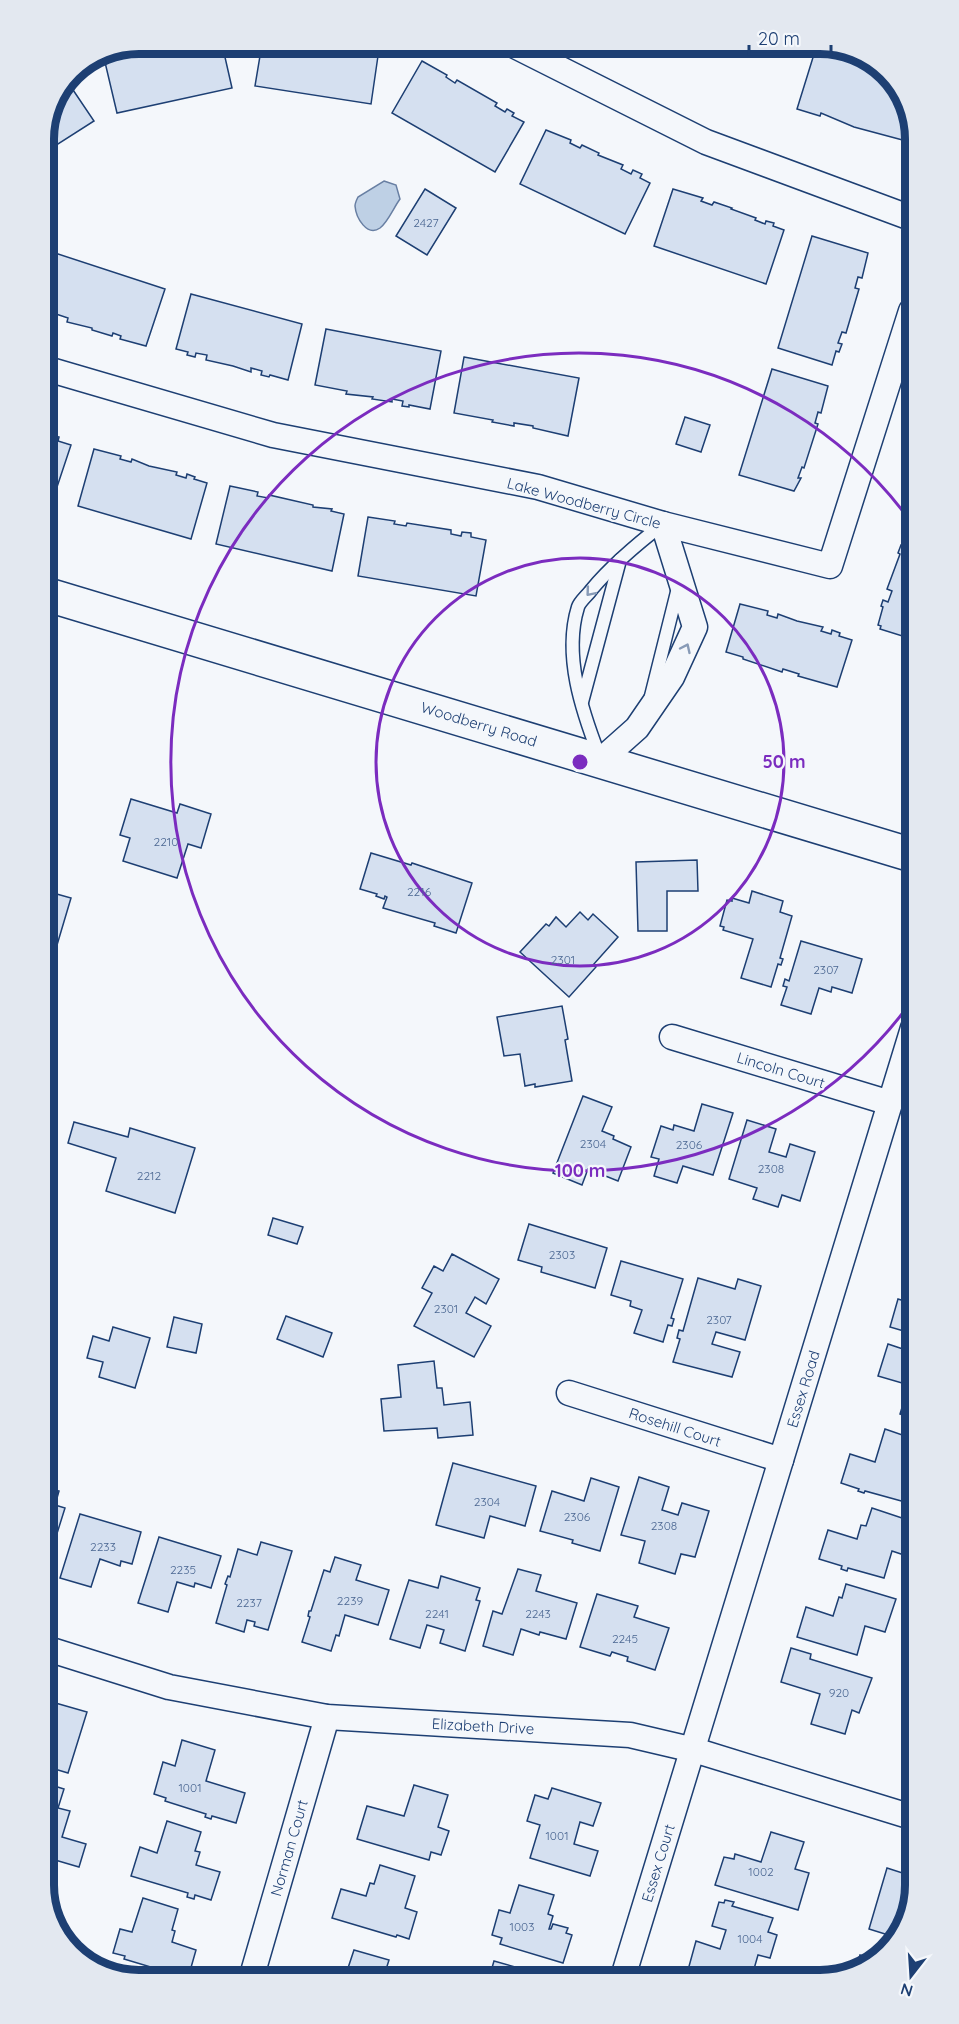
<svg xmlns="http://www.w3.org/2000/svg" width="959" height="2024" font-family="Quicksand,sans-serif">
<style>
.water{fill:#bed0e5;stroke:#687fa3;stroke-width:1.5}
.building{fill:#d5e0f0;stroke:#1d3f73;stroke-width:1.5}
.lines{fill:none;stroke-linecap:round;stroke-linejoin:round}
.lane-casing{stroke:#1d3f73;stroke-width:15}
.street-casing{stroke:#1d3f73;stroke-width:27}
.secondary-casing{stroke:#1d3f73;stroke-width:36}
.lane{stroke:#f4f7fb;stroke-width:12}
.street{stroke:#f4f7fb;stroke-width:24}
.secondary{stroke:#f4f7fb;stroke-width:33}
.oneway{stroke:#889bb7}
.ring{fill:none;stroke:#7b2cbf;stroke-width:3}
.labels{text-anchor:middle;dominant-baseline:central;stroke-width:4.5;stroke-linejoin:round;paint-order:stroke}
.number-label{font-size:12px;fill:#4b6792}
.street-label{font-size:15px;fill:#1d3f73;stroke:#f4f7fb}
.rim{fill:none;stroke:#1d3f73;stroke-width:8}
.centre{fill:#7b2cbf;stroke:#f4f7fb;stroke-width:3}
.ring-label{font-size:18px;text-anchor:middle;font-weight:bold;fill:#7b2cbf;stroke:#f4f7fb;stroke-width:4.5;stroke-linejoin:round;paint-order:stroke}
</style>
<rect width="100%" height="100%" fill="#f4f7fb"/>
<!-- water -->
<path class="water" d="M384,181L396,185L400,199C394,207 388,222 380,228C367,237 356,218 355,206C355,204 357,199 358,197Z"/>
<!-- building -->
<g class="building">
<path d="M153,44H222L232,88L117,113L104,58L131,49L132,52L143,50L142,46Z"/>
<path d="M262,44H347L379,49L371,104L255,86Z"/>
<path d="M815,51L885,72L910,108V142L854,127L821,113L820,116L797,109Z"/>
<path d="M422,61L447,75L446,77L455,83L457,80L497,103L495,106L505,112L507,109L514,113L512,116L524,122L495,172L392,113Z"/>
<path d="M67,81L94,121L44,153V133Z"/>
<path d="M546,130L571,140L570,143L580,148L582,145L599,153L598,155L623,165L621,169L631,174L633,170L642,174L640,178L650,183L625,234L520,184Z"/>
<path d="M425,189L456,208L427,255L396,236Z"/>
<path d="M673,189L703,198L701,201L712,205L714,202L732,208L731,209L756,218L755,220L765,224L766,221L774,223L773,226L784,230L766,284L654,246Z"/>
<path d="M812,236L868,253L862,278L858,277L855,288L859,289L846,333L842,332L838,343L842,344L839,352L836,351L832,365L778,348Z"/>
<path d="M55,253L165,289L146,346L120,339L121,336L113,333L112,336L92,330V328L67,322L68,318L44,310V288Z"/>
<path d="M191,294L302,324L288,380L270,375L269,377L261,375L262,371L251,368V372L233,366L206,360L207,355L196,353L195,357L187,355L188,352L176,349Z"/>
<path d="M326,329L441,351L430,409L409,405V407L402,406L403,401L392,399V402L372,399L373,397L346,394L347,391L315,385Z"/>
<path d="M464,357L579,378L568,436L533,428V426L514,423V426L492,422L493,420L454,413Z"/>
<path d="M772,369L828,386L821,413L818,412L815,423L818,424L804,468L802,467L798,478H801L794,491L739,475Z"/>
<path d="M685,417L710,425L701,452L676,444Z"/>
<path d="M51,435L59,437L58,441L71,445L53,499L45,496V436L50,438Z"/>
<path d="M94,449L121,456L120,459L131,462L132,459L149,466L177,472L176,475L186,478L187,474L195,477L194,479L207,483L191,539L78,506Z"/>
<path d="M230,486L258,492L257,496L268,498L269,495L313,505V507L332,509L331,511L344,514L332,571L216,544Z"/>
<path d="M368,517L395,521L394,524L406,526L407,523L451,530V534L461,536L462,532L471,533V537L486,540L476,596L358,576Z"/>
<path d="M907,526L912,527V639L880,629L881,626L878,625L883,607L881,606L883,600L888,602L892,591L887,589L900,554L898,553L901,545L906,547L909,536L904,534Z"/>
<path d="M740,604L768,611L767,615L777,618L778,614L797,621L823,627L821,631L831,634L832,630L840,633L839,636L852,640L837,687L798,676L799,674L783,669L782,672L743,659V657L726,652Z"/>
<path d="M131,799L177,813L180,804L211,814L201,848L188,844L177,878L123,861L130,838L120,835Z"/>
<path d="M371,853L411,865L412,863L472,883L456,933L434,926L435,923L383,908L387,897L385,896L384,899L376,896L377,894L360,889Z"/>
<path d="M697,860L698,891H667V931H638L636,862Z"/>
<path d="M46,891L71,898L46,982Z"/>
<path d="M752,891L783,901L780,912L792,916L780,958L783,959L781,965L778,964L771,987L741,978L753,939L723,930L724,927L720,926L727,900L732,901V898L749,903Z"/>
<path d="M580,912L588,920L593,914L618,937L593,965L596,967L569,997L520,952L546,924L549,926L556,917L566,927Z"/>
<path d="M801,941L862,959L852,993L832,987L831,992L819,988L811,1014L781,1005L787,987L783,986L785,979L789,981Z"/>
<path d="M562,1006L568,1039L565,1040L572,1081L535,1087V1084L525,1086L520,1054L504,1056L497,1017Z"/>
<path d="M583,1096L612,1107L602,1131L614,1136L613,1139L631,1147L618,1181L588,1169L582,1185L553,1173Z"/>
<path d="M702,1104L733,1113L713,1175L683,1166L677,1183L654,1176L659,1159L651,1157L661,1126L673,1130L674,1125L694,1131Z"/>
<path d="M747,1120L776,1129L769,1152L786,1157L790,1144L815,1152L800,1201L782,1195L778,1207L753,1199L757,1188L729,1179Z"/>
<path d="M74,1122L128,1137L130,1128L195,1148L175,1213L106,1191L116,1158L68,1143Z"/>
<path d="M273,1218L303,1227L297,1244L268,1235Z"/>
<path d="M529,1224L607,1248L595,1288L541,1272L542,1267L518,1260Z"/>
<path d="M452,1254L499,1279L486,1304L475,1297L466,1313L491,1326L474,1357L414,1326L432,1293L422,1288L434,1266L443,1271Z"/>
<path d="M621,1261L683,1279L671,1318L674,1319L672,1326L668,1325L663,1342L634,1333L642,1310L630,1306L631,1301L611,1295Z"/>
<path d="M698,1278L735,1289L738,1279L761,1286L745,1340L716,1332L712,1344L740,1352L732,1377L673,1362L680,1339L677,1338L679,1330L683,1331Z"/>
<path d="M898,1299L914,1304V1334L890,1327Z"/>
<path d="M286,1316L332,1333L323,1357L277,1339Z"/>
<path d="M174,1317L202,1324L196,1353L167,1347Z"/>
<path d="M113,1327L150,1338L135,1388L99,1377L103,1362L87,1358L93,1336L109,1341Z"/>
<path d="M888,1344L909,1351L911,1346L914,1347V1419L900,1414L909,1385L878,1376Z"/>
<path d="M434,1361L437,1388H442L444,1405L470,1402L473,1435L438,1438L437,1428L384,1431L381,1399L401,1397L398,1365Z"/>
<path d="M885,1429L914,1439V1503L905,1500V1502L865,1491L864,1493L858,1491L859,1489L841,1483L850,1454L875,1462Z"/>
<path d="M453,1463L536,1486L525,1526L490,1516L484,1538L436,1525Z"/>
<path d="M639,1477L669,1487L662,1510L678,1515L682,1503L709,1511L695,1557L681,1554L675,1574L639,1563L645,1541L621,1535Z"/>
<path d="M591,1478L619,1487L600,1551L572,1543L573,1540L540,1531L552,1491L584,1501Z"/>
<path d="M47,1488L59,1491L55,1505L65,1508L54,1543L48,1541Z"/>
<path d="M872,1508L914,1522L904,1555L892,1551L884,1578L848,1568L847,1571L841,1569L842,1566L819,1559L828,1530L857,1539L861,1525L866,1526Z"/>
<path d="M80,1514L141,1532L132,1564L121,1561L120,1566L100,1559L91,1587L60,1578Z"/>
<path d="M159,1537L221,1556L211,1588L195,1583L194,1587L177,1582L168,1612L138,1603Z"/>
<path d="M261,1542L292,1551L268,1630L254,1626L255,1622L247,1620L244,1632L216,1623L227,1585L225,1584L228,1576L230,1577L238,1549L257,1555Z"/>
<path d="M335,1557L361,1565L356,1580L389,1590L378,1625L345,1615L339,1636L336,1635L331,1651L302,1642L310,1617L308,1616L309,1611H311L324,1570L330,1572Z"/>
<path d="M518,1569L541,1575L536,1591L577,1603L566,1639L540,1632L539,1635L521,1629L513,1655L483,1646L493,1611L502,1614Z"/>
<path d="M441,1576L480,1588L476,1600L480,1601L465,1651L440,1643L444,1630L427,1625L420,1648L390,1639L409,1580L438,1588Z"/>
<path d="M846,1584L896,1599L885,1632L865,1626L857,1655L797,1637L806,1607L833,1616L839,1597L842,1598Z"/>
<path d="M597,1594L638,1606L634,1617L669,1628L655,1670L627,1661L628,1657L612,1652L610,1656L580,1647Z"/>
<path d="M791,1648L811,1654L810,1659L872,1678L859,1713L852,1710L845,1734L811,1724L820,1694L781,1682Z"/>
<path d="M52,1702L87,1712L68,1773L48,1767V1714Z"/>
<path d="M182,1740L215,1750L206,1781L245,1793L236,1823L212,1816L211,1819L205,1817L206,1814L165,1801L166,1798L154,1794L163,1762L175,1766Z"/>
<path d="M48,1784L64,1789L58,1808L70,1811L62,1837L86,1844L79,1867L55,1860L57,1854L49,1851Z"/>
<path d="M414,1785L448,1795L438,1827L449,1831L441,1855L431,1852L429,1860L357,1839L367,1806L404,1816Z"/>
<path d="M552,1788L601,1803L593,1826L580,1822L574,1844L598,1851L590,1876L530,1858L540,1825L527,1821L535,1795L548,1799Z"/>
<path d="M167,1821L201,1832L195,1851L200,1852L196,1865L220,1872L211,1900L195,1895L194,1899L187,1897L188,1893L131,1876L140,1847L157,1853Z"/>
<path d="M771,1832L804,1842L795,1869L809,1873L798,1910L715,1885L724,1857L734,1859L735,1854L761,1862Z"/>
<path d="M380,1865L415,1876L405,1908L417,1912L409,1939L397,1935L396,1937L332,1918L341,1889L366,1896L370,1883L374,1884Z"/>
<path d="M887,1868L915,1877V1885L898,1938L869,1929Z"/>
<path d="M519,1885L554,1895L548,1914L553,1916L549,1929H551L553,1924L568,1928L566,1933L572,1935L563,1963L500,1944L502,1938L492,1935L499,1910L510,1913Z"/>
<path d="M143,1898L178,1909L172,1930L175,1931L172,1942L196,1950L188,1978L171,1973L170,1976L163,1974L164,1971L124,1959L125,1956L113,1953L120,1929L132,1932Z"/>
<path d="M725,1900L734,1902L732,1906L773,1918L768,1932L777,1935L770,1958L758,1955L752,1976H709L688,1970L696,1941L720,1949L726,1930L712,1926L719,1902L724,1903Z"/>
<path d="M354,1950L389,1960L383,1979H341L344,1969L347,1971Z"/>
<path d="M860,1955L873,1959L851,1975H842L845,1965L856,1969Z"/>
<path d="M494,1961L533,1972V1970L551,1977L489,1978Z"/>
</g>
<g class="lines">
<defs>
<g id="lane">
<path d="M651,696L678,588"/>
<path d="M582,702L620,560"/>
<path d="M599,755C582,711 563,655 578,607C580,601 588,595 592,589C613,564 637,544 663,524"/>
</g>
<g id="street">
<path d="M511,44L706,142L911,218"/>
<path d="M44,368L273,435L538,487L663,524L830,566L911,311"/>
<path d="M601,760L637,728L672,677L695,627L663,524"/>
<path d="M672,1037L890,1103"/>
<path d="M569,1393L781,1460"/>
<path d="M48,1649L169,1687L327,1717L630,1735L694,1750L915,1818"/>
<path d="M623,1977L913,1028"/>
<path d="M251,1979L327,1717"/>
</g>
<path id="secondary" d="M45,594L912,855"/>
</defs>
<!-- lane casing -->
<use href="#lane" class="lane-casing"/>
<!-- street casing -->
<use href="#street" class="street-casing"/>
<!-- secondary casing -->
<use href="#secondary" class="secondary-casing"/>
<!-- lane -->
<use href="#lane" class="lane"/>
<!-- street -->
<use href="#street" class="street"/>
<!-- secondary -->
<use href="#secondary" class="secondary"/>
</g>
<!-- one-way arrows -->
<defs><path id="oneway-chevron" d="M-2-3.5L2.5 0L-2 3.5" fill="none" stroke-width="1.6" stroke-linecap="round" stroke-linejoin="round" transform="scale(1.5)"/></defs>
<g class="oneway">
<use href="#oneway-chevron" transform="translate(590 592) rotate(130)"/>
<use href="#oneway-chevron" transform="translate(686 648) rotate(-65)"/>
</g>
<!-- distance rings -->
<g class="ring">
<circle cx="580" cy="762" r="204"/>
<path d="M911 1002A409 409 0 1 1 911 522"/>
</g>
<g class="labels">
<!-- number labels -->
<g class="number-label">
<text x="426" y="222">2427</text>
<text x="166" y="841">2210</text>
<text x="419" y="891">2216</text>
<text x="563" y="959">2301</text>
<text x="826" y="969">2307</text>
<text x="593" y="1143">2304</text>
<text x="689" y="1144">2306</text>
<text x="771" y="1168">2308</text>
<text x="149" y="1175">2212</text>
<text x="562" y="1254">2303</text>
<text x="446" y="1308">2301</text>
<text x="719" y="1319">2307</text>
<text x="487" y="1501">2304</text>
<text x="577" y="1516">2306</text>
<text x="664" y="1525">2308</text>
<text x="103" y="1546">2233</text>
<text x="183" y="1569">2235</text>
<text x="350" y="1600">2239</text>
<text x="249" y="1602">2237</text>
<text x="437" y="1613">2241</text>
<text x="538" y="1613">2243</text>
<text x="625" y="1638">2245</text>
<text x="839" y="1692">920</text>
<text x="190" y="1787">1001</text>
<text x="557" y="1835">1001</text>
<text x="761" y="1871">1002</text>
<text x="522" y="1926">1003</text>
<text x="750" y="1938">1004</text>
</g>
<!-- street labels -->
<g class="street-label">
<text transform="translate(584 503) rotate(15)">Lake Woodberry Circle</text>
<text transform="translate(479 724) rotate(17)">Woodberry Road</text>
<text transform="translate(781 1070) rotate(17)">Lincoln Court</text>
<text transform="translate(803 1389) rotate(-73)">Essex Road</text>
<text transform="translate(675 1427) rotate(18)">Rosehill Court</text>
<text transform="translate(483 1726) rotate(3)">Elizabeth Drive</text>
<text transform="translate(289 1848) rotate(-74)">Norman Court</text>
<text transform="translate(658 1863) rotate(-73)">Essex Court</text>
</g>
</g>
<!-- crop -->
<path d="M0 0H959V2024H0ZM139 54H820A85 85 0 0 1 905 139V1885A85 85 0 0 1 820 1970H139A85 85 0 0 1 54 1885V139A85 85 0 0 1 139 54Z" fill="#e3e8f0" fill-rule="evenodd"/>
<path class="rim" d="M139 54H820A85 85 0 0 1 905 139V1885A85 85 0 0 1 820 1970H139A85 85 0 0 1 54 1885V139A85 85 0 0 1 139 54Z"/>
<circle cx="580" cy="762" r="9" class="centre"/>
<g class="ring-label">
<text x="784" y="768">50 m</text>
<text x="580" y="1177">100 m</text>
</g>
<!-- north arrow -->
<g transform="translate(911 1976) rotate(197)" stroke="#f4f7fb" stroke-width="4.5" paint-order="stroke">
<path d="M0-4.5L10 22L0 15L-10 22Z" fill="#1d3f73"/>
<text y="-9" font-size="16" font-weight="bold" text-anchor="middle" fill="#1d3f73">N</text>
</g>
<!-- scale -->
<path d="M749 45v9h82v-9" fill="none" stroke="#1d3f73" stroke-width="3"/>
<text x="758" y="45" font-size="18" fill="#1d3f73" stroke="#f4f7fb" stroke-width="4.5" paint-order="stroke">20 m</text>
</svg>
